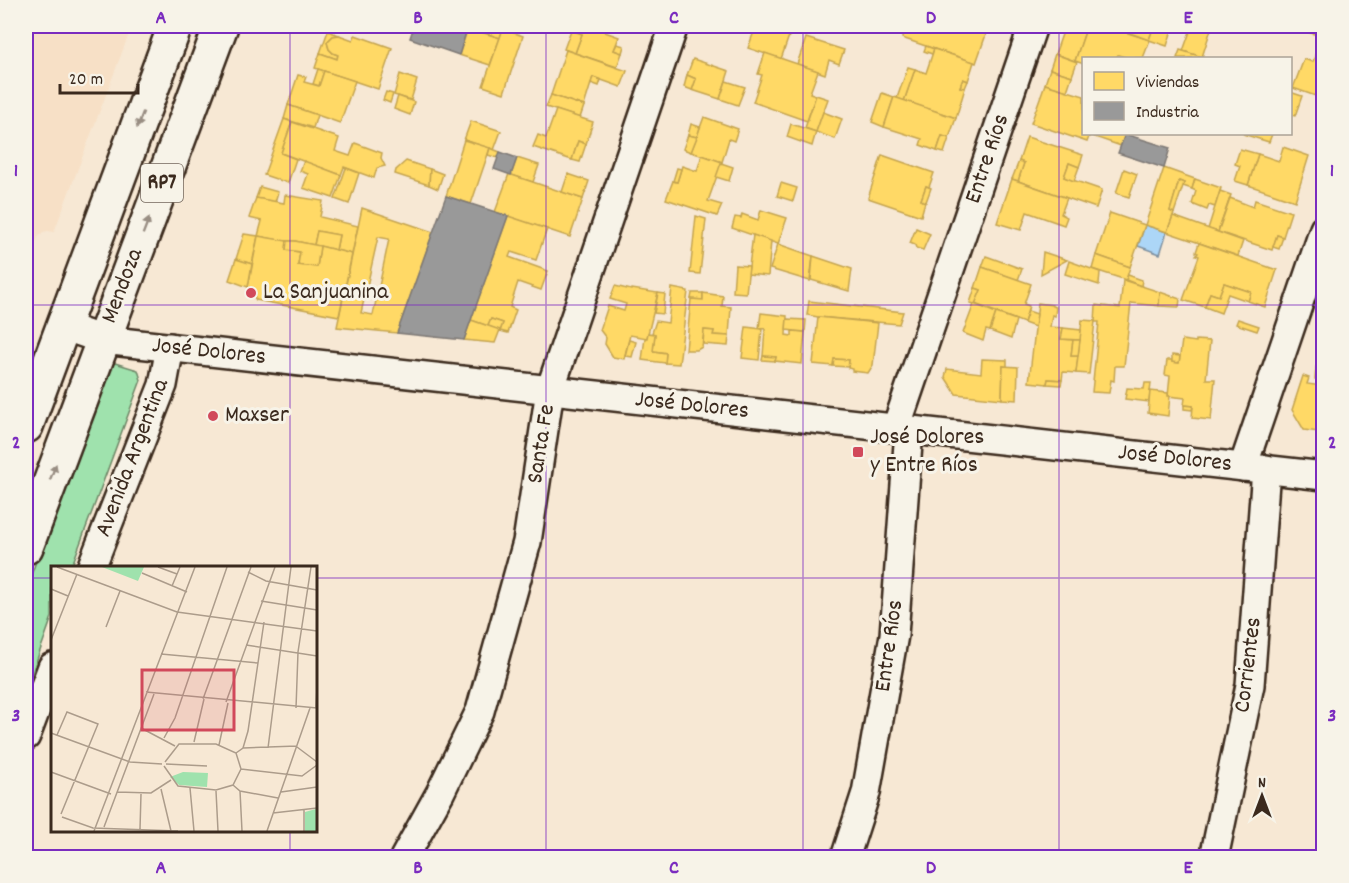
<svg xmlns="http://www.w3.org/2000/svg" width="1349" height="883" font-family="Dekko,sans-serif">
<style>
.built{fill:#f7e0c6}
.green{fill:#9fe2ad;stroke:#6d8666;stroke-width:1.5}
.water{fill:#acd6f7;stroke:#7f91a0;stroke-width:1.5}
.homes{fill:#ffd966;stroke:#c4a450;stroke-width:1.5;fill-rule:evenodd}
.industry{fill:#999;stroke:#7d7874;stroke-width:1.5}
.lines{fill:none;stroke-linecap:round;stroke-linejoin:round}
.minor-casing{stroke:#3b2a1e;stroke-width:32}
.major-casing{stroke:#3b2a1e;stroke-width:38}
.minor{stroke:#f7f3e8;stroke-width:27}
.major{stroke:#f7f3e8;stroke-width:33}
.oneway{fill:#998e83}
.grid{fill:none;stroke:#7b2cbf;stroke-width:1.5;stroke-opacity:0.55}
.poi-dot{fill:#d1495b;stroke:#f7f3e8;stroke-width:2}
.labels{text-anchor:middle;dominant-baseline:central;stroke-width:6;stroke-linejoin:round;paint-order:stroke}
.shield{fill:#f7f3e8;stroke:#73665b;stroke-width:1.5}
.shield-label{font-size:22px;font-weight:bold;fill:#3b2a1e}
.street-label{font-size:24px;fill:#3b2a1e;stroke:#f7f3e8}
.poi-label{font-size:24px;fill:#3b2a1e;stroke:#f7f3e8;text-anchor:start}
.inset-road{fill:none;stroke:#ac9c8b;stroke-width:1.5}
.view{fill:#d1495b;fill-opacity:0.15;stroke:#d1495b;stroke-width:3}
.inset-edge{fill:none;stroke:#3b2a1e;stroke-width:3}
.neatline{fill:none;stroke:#7b2cbf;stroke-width:2}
.grid-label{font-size:20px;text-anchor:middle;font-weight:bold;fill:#7b2cbf}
</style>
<rect width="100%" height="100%" fill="#f7e8d4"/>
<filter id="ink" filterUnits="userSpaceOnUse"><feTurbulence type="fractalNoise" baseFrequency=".0167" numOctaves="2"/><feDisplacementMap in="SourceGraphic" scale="12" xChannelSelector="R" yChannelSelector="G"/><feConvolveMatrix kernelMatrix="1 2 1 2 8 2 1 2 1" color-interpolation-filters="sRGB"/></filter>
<g filter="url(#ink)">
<!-- built -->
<path class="built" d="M26,26H132L54,232L48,231L43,232L38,237L36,242L29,267L33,277L36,279L26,308Z"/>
<!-- green -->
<path class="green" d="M115,363L138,370L141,380L71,568H52V617L26,690V589L106,369Z"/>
<!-- water -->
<path class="water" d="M1145,225L1167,232L1160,254L1138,246Z"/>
<!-- homes -->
<g class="homes">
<path d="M473,26H504L500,38L472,29Z"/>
<path d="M504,26H517L514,32L503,29Z"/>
<path d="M571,26H607L605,32L619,37L614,50L622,53L617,67L575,53L582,34L570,29Z"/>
<path d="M756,26H762L761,27L789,36L781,59L748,48Z"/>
<path d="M762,26H793L789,36L761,27Z"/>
<path d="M906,26H913L921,28L923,26H989L976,63L902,38Z"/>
<path d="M1065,26H1087L1075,61L1055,54Z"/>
<path d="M1087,26H1106L1150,40L1143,58H1128L1118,55L1116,58H1084V64L1075,61Z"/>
<path d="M1133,26H1154L1149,40L1130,33Z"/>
<path d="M1154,26H1168L1173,27L1167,46L1149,40Z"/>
<path d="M1192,26H1212L1202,57L1183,51Z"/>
<path d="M1288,26H1304V31Z"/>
<path d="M1304,26H1316L1314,34L1304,31Z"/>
<path d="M468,28L500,38L490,65L459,55Z"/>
<path d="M503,29L523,36L504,93L483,86Z"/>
<path d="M571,30L582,34L575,53L564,49Z"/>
<path d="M328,31L339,35L333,36L327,42L329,49L333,53L338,55L337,59L320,53Z"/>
<path d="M339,35L353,40L355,35L392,48L378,89L315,68L320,53L337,59L338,55L333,53L329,49L327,42L333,36Z"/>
<path d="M806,38L844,50L839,64L829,60L825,74L797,64Z"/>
<path d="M617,44L624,46L622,53L614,50Z"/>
<path d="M926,46L934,49L932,54L924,51Z"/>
<path d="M934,49L974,62L968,81L963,79L960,87L965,88L956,118L904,101L915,69L926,73Z"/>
<path d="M1317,49L1324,51V99L1293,88L1304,59L1313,62Z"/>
<path d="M566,50L627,71L621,87L593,77L584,106L551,95Z"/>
<path d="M1180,50L1202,57L1201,58H1177Z"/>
<path d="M765,53L818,71L810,93L816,95L807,121L753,102L762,75L758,74Z"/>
<path d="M1055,54L1077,62L1072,76L1050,69Z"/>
<path d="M693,59L729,71L720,99L692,90L696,79L687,75Z"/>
<path d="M908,67L915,69L904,101L897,98Z"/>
<path d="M318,69L324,71L319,86L313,84Z"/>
<path d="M1050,69L1072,76L1067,91L1045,84Z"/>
<path d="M324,71L355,81L340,123L288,105L298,75L306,77L304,82L319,86Z"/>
<path d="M400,74L417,80L411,100L394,95Z"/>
<path d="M687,75L696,79L692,90L684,87Z"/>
<path d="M593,77L601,80L599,86L591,83Z"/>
<path d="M963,79L968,81L965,88L960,87Z"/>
<path d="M726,81L745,87L738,105L720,99Z"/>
<path d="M1045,84L1084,96V134H1090L1087,142L1031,123Z"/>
<path d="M386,92L393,94L390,103L383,100Z"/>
<path d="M1290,92L1302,96L1295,116L1290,115Z"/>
<path d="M882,93L894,97L884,127L872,122Z"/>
<path d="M551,95L584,106L580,118L546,107Z"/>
<path d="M816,95L828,99L816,132L805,128Z"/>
<path d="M398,96L414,102L410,115L394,109Z"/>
<path d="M894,97L956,118L949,138L942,136L937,151L920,145L922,139L884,127Z"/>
<path d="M288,105L317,115L313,128L284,119Z"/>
<path d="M556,110L593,122L586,144L578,141L572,160L533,147L538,135L546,138Z"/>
<path d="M823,112L842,119L835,139L816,132Z"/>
<path d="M704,117L738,129L734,141L729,139L722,162L691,152Z"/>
<path d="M284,119L292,122L281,153L296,159L288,183L264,175Z"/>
<path d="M471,121L501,131L494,150L464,140Z"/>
<path d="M292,122L339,138L335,151L350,156L355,143L382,153L381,158L385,166L377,168L374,178L344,167L341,175L281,153Z"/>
<path d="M691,124L700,127L697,137L688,135Z"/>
<path d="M791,124L816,132L812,146L787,137Z"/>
<path d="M1090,134H1125L1121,146L1089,135Z"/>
<path d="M1243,134H1272L1269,142Z"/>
<path d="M688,135L697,137L691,152L683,149Z"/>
<path d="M942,136L949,138L944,153L937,151Z"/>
<path d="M1027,137L1083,155L1079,167L1069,163L1064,177L1102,190L1096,208L1018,181L1024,163L1019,161Z"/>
<path d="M464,140L490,148L471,204L446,196Z"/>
<path d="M578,141L586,144L580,162L572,160Z"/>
<path d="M1283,147L1309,156L1295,201L1248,185L1258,154L1279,161Z"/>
<path d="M490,148L500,152L498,158L488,155Z"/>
<path d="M1240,149L1258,154L1248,185L1235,181L1240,166L1235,164Z"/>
<path d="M702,155L722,162L708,201L722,205L717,216L666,199L673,181L677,182L682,166L697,171Z"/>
<path d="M882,155L934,173L929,187L926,186L921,200L925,202L921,216L868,198Z"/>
<path d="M517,158L539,165L533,182L511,175Z"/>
<path d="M304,161L341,175L333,198L303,188L308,174L300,171Z"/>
<path d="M406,161L430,169L429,185L395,174L396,170Z"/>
<path d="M1019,161L1024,163L1018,181L1012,179Z"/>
<path d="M721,163L733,167L729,181L716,177Z"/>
<path d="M1069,163L1079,167L1074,181L1064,177Z"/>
<path d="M346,168L359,173L349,204L335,199Z"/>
<path d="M677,168L681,169L677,182L673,181Z"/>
<path d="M1164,168L1195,179L1192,189L1183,186L1184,183L1179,181L1170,211L1174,213L1167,232L1145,225Z"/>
<path d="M430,169L443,174L438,189L429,185Z"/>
<path d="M1124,169L1137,174L1129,197L1116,193Z"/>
<path d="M509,174L583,199L570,237L495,212Z"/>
<path d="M568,174L589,181L583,199L562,192Z"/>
<path d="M1012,179L1067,198L1061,214L1067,217L1064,225L1027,212L1021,230L997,223Z"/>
<path d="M1195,179L1221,188L1215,207L1209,205L1207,210L1192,204L1196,191L1192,189Z"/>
<path d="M1179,181L1184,183L1174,213L1170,211Z"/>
<path d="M781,183L797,188L793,201L777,196Z"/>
<path d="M926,186L931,188L926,202L921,200Z"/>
<path d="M260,187L278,192L275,202L256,198Z"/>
<path d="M1220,191L1231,195L1218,232L1208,229Z"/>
<path d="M285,195L323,201L320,217L358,226L352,254L336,250L339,235L317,231L314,245L295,241H283L258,236L262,221L249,218L256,198L284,203Z"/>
<path d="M1230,198L1253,207L1255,200L1291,212L1283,237L1277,235L1272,250L1218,232Z"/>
<path d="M362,208L433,232L397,333L337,327ZM378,237L389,239L373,315L361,313Z"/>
<path d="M761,210L787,218L778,244L732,228L735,217L741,218L742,214L758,220Z"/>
<path d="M1110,213L1145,225L1130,267L1096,255Z"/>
<path d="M508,216L547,229L536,260L511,252L509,257L548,271L541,290L518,282L510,307L516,310L508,333L500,331L503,323L491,319L488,326L471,320Z"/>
<path d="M696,216L706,219L700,274L690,273Z"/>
<path d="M1173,216L1243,241L1238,256L1167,232Z"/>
<path d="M916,228L930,234L923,250L916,248L915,245L910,243Z"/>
<path d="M317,231L339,235L336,250L314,245Z"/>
<path d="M244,234L258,236L252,264L236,259Z"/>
<path d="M753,235L771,241L768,276L748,274Z"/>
<path d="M1277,235L1283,237L1279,249L1273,247Z"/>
<path d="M258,236L287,241L286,250L300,252L298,265L317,267L320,246L352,254L339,316L256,300L248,287Z"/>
<path d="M287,241H295L320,246L317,267L298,265L300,252L286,250Z"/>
<path d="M1199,243L1277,270L1265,307L1248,301L1251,292L1224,283L1219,296L1210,293L1205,307L1183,300L1199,256L1196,255L1198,253L1196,252Z"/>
<path d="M778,244L813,256L810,281L770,269Z"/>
<path d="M1043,252L1067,260L1041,274Z"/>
<path d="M1096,255L1130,267L1126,280L1092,269Z"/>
<path d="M813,256L852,269L849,291L811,280Z"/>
<path d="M986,256L1022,269L1018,280L982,267Z"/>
<path d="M236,259L252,264L248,287L229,280Z"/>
<path d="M1069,261L1100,272L1099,285L1065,274Z"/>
<path d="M735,265L749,266L746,293L733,292Z"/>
<path d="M982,267L1031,284L1024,304L1029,306L1024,323L975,304L981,290L975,288Z"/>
<path d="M1128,275L1142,280L1141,286L1126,280Z"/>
<path d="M1123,280L1160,292L1159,306L1131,303L1124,366H1115L1114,381L1111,380L1109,393L1092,392L1099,322H1095L1096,305L1120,308Z"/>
<path d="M1224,283L1251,292L1248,301L1228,294L1221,313L1205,307L1210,293L1219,296Z"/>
<path d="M615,286L631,290L632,289L658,293L647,338L630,335L624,359L613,357L605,344L606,338L600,330L608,306L624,311L626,304L610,299Z"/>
<path d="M672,288L688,291L679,364L665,363L666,353L653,351L655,334L652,333L656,321L668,323Z"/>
<path d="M975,288L981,290L975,304L970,303Z"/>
<path d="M1160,292L1180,299L1179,307L1159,306Z"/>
<path d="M658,293L665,294L663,314L654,313Z"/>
<path d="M692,293H703V300L691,299Z"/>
<path d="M703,293L723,296L722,306L731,307L729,336L713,335L714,331L704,330L702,347L697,350H686L691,299L703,300Z"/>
<path d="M809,301L903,312L899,324L818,317L807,315Z"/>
<path d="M1038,303L1052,305V306L1056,307L1055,316L1052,315L1050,327L1063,328L1061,339L1073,340L1071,356H1078L1076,373L1063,372L1062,380L1048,379L1047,384L1029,382Z"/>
<path d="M974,304L996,313L990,331L986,330L983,341L963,333Z"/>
<path d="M1028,311L1037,314L1035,327L1024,323Z"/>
<path d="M761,313L787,316L786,335L792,336V331L805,332L802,364L775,361L776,357L763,356L765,329L759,328Z"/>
<path d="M996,313L1016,320L1011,339L990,331Z"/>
<path d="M818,317L878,323L873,365L868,373L852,371V369L848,368L849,360L834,359L833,366L813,364Z"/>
<path d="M491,319L503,323L500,331L488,326Z"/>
<path d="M787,319L806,320L805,332L786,330Z"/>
<path d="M1238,319L1259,326L1257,331L1236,324Z"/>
<path d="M471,320L500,330L495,343L464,340Z"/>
<path d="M1082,320L1095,321L1089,374L1076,373Z"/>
<path d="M746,327L762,329L759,360L742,358Z"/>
<path d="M1063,328L1081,330L1080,340L1061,339Z"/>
<path d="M704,330L714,331L713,335L729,336L728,346L703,344Z"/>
<path d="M648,333L655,334L653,351L666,353L665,363L642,360L645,338H647Z"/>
<path d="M629,340L636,342L632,357L625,356Z"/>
<path d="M1073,340H1080L1078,356H1071Z"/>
<path d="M1182,340L1196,342V340L1210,341L1206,379H1215L1211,420L1192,418L1193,406L1184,405L1185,398L1168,396L1170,376L1165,375L1167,360H1172V362L1179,363Z"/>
<path d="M1172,355L1180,356L1179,363L1172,362Z"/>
<path d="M763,356L776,357L775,361L762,360Z"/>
<path d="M834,359L849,360L848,367L833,366Z"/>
<path d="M982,359L1007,360V367L1003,366L1002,399L956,394L945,377L947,369L981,373Z"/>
<path d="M1003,366L1018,367L1017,400L1002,399Z"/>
<path d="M1316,367L1324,368V380L1315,379Z"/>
<path d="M1303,376L1309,378L1307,384L1322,386L1324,380V421L1320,420L1319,432L1304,430L1292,410Z"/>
<path d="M1048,379L1062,380L1061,385L1047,384Z"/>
<path d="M1145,383H1151L1149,402L1125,399L1127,388L1144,389Z"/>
<path d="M1150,391L1168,393V396H1170L1168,416L1148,413Z"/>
<path d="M1184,405L1193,406L1192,410L1184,409Z"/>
</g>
<!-- industry -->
<g class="industry">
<path d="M414,26H468L459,55L410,38Z"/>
<path d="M1125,134L1170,148L1164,168L1118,153Z"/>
<path d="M500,152L517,158L511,175L494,169Z"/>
<path d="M446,196L508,216L471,320L464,340L397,333Z"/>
</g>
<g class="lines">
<defs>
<g id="minor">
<path d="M63,326L103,340L1324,476"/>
<path d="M896,428L1033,26"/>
<path d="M1243,467L1324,229"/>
<path d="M91,568L163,385L170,347"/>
<path d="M26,736L52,667"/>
<path d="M404,858L440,793L480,711L527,542L550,390L674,26"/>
<path d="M845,858L866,793L894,635L909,430"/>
<path d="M1214,858L1250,685L1266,469"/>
</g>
<g id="major">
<path d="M26,426L175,26"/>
<path d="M26,547L221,26"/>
</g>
</defs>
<!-- minor casing -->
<use href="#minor" class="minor-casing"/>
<!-- major casing -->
<use href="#major" class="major-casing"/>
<!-- minor -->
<use href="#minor" class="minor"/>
<!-- major -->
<use href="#major" class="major"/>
</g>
<!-- one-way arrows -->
<defs><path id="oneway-solid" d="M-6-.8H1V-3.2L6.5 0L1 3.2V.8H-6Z" transform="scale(1.5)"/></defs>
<g class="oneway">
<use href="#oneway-solid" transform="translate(140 120) rotate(111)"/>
<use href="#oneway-solid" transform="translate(146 226) rotate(-69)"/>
<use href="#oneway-solid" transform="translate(53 472) rotate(-69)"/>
</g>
</g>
<!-- grid -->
<path class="grid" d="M290,26V568M546,26V858M803,26V858M1059,26V858M26,305H1324M26,578H52M315,578H1324M290,830V858"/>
<!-- markers -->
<g class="poi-dot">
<circle cx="251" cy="293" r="6"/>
<circle cx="213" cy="416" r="6"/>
<rect x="852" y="446" width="12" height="12" rx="3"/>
</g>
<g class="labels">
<!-- shield labels -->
<rect class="shield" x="141" y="164" width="42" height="38" rx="4.5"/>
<g class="shield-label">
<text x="162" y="183">RP7</text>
</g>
<!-- street labels -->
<g class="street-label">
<text transform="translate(988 159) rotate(-71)">Entre Ríos</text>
<text transform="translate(123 286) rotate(-69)">Mendoza</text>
<text transform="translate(209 352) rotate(6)">José Dolores</text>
<text transform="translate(692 406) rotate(6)">José Dolores</text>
<text transform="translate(542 444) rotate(-81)">Santa Fe</text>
<text transform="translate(133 458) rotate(-69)">Avenida Argentina</text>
<text transform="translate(1175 459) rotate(6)">José Dolores</text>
<text transform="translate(890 646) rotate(-82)">Entre Ríos</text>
<text transform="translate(1249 665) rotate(-83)">Corrientes</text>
</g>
<!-- poi labels -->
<g class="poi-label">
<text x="263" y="293">La Sanjuanina</text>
<text x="225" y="416">Maxser</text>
<text x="870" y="438">José Dolores<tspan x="870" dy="28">y Entre Ríos</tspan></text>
</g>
</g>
<!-- overview -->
<g transform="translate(51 566)">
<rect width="266" height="266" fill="#f7e8d4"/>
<path d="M51,1H93L87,15ZM132,206L157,207L156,221L128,219L119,211ZM265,243V265H254V246Z" fill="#9fe2ad"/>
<path class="inset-road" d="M6,1L126,46L266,65M107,1L126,8M197,6L215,15L266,24M91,7L136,26M121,20L129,1M0,23L17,30M210,35L266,44M55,61L69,25M0,74L26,8M195,79L266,90M110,88L207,97M95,126L266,142M152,133L200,1M175,136L224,1M245,142L247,86L260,1M265,142L266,121M90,162L124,180M0,167L79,196L111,198M6,169L16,146L47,158L10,248M113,172L124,152L176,1M143,176L153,133M168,179L177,137M246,181L266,196M192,182L246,180M217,182L240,1M185,187L192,182L197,165L213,56M115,198L156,200M113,200L127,220L165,224L182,219L190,203L185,187L165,178H128L114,196M190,203L251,210L266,199M0,206L60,228M182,219L189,225L227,232M139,222L143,265M110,223L120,265M165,225L167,265M189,225L191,265M66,226L100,227L120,214M230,226L266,221M253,244V265M222,247L266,242M11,251L42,262L127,265M53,261L103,128M89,263L90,228M43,265L144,1M216,265L259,142"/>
<path class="view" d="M91,104H183V164H91Z"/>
<rect width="266" height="266" class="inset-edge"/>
</g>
<!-- margin -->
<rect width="1349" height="883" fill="none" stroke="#f7f3e8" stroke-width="66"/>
<!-- legend -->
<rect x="1082" y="57" width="210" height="78" fill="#f7f3e8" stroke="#aca397" stroke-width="1.5"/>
<rect x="1094" y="72" width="30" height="18" fill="#ffd966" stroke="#aca397" stroke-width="1.5"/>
<text x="1136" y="87" font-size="18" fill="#3b2a1e">Viviendas</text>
<rect x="1094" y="102" width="30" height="18" fill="#999999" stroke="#aca397" stroke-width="1.5"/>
<text x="1136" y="117" font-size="18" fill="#3b2a1e">Industria</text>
<!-- north arrow -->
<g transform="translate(1262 796)" stroke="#f7f3e8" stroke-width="4.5" paint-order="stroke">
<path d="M0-4.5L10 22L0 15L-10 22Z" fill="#3b2a1e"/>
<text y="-9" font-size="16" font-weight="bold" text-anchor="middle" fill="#3b2a1e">N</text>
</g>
<!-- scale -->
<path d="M60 84v9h78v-9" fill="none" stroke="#3b2a1e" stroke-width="3"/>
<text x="69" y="84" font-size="18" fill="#3b2a1e" stroke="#f7f3e8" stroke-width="4.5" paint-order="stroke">20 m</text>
<rect x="33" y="33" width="1283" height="817" class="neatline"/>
<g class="grid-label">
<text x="161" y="23">A</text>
<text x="418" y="23">B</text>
<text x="674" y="23">C</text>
<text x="931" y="23">D</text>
<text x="1188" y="23">E</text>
<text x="16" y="176">1</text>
<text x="1332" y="176">1</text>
<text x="16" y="448">2</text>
<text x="1332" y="448">2</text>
<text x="16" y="721">3</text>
<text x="1332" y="721">3</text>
<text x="161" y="873">A</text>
<text x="418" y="873">B</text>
<text x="674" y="873">C</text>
<text x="931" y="873">D</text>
<text x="1188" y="873">E</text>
</g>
</svg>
